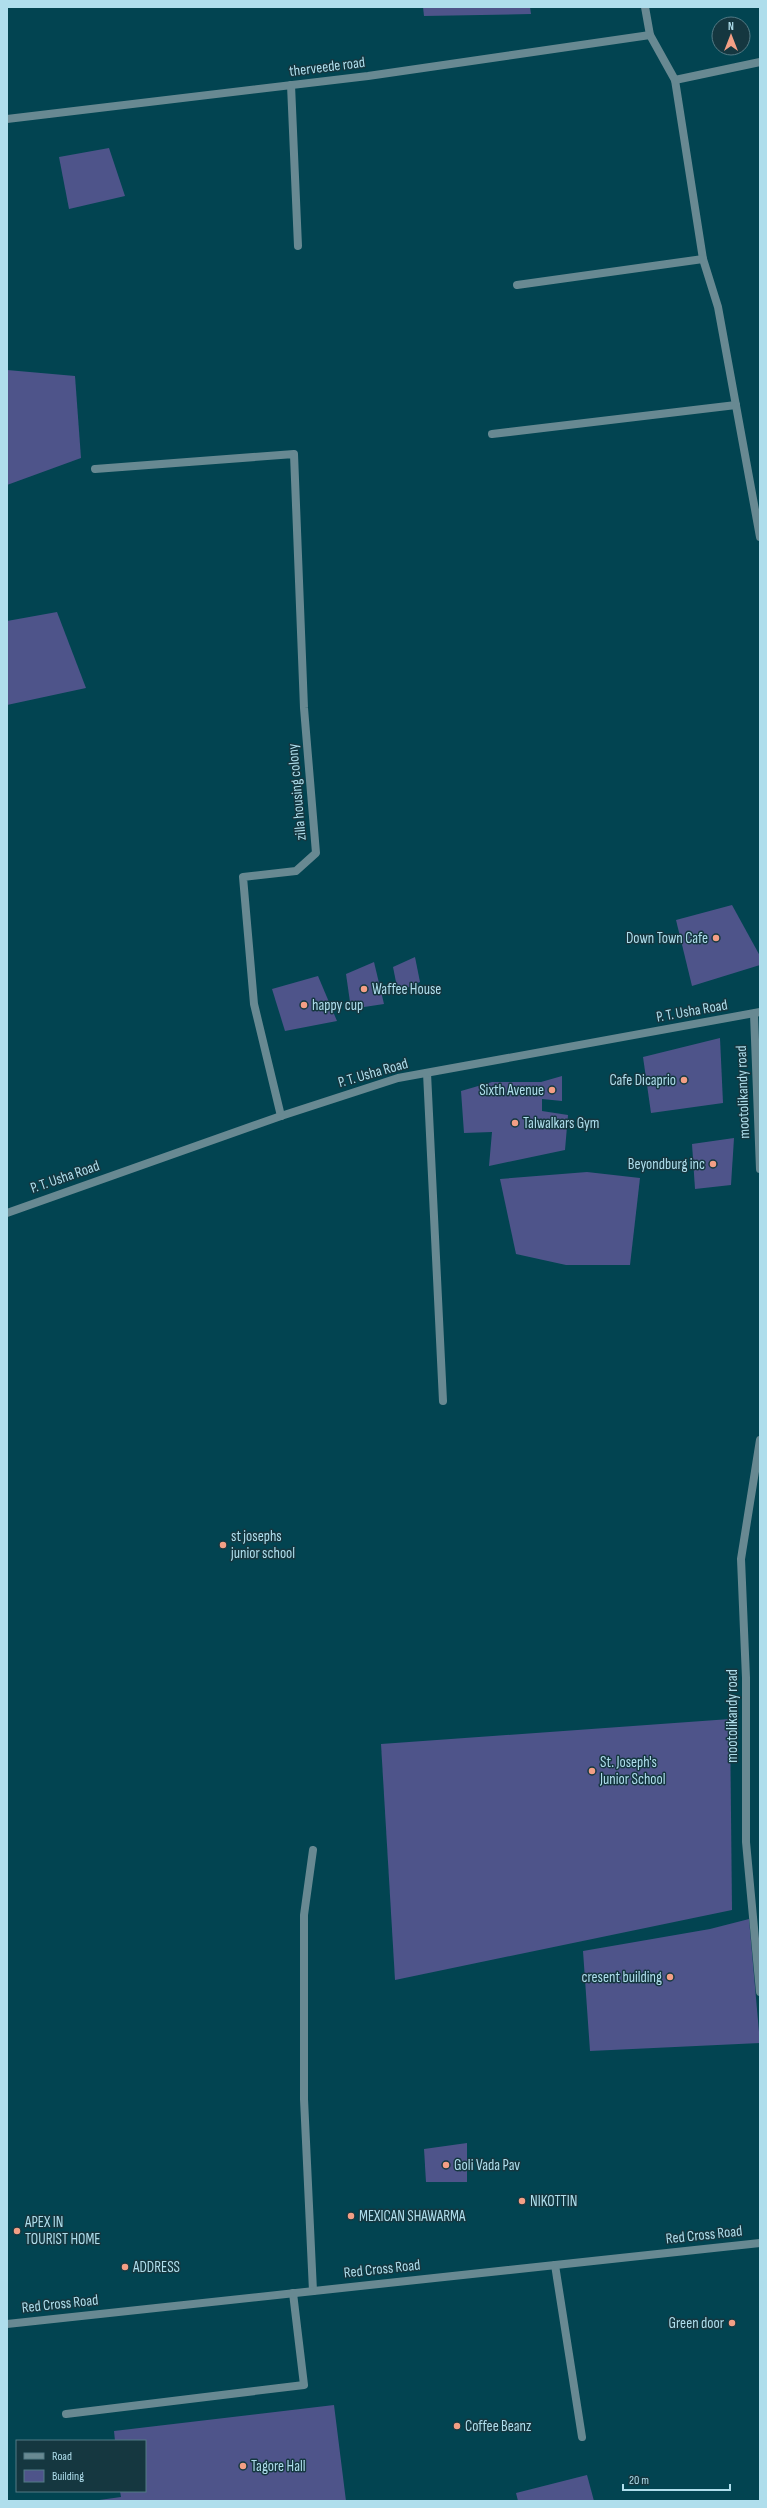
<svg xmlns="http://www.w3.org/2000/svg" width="767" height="2508" font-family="'Sofia Sans Condensed',sans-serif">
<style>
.building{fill:#4e548a}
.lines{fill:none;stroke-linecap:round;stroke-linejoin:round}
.service{stroke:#688992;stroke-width:8}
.minor{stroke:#688992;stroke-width:8}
.tertiary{stroke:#688992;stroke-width:8}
.poi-dot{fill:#f39f85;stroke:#153740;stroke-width:1.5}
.labels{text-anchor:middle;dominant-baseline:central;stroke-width:3;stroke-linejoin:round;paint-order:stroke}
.street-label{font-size:15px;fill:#afdeec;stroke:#153740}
.poi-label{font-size:15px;fill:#afdeec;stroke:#153740;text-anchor:start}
</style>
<rect width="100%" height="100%" fill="#024451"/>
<!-- building -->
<g class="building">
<path d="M423,7H530L531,14L424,16Z"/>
<path d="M109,148L125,196L69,209L59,157Z"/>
<path d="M7,370L75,376L81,458L7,485Z"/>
<path d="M57,612L86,688L7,705V621Z"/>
<path d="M732,905L760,956V965L692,986L676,920Z"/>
<path d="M415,957L420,982L398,992L393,967Z"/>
<path d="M374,962L384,1004L351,1009L346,974Z"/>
<path d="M318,976L337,1021L285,1031L272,989Z"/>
<path d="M720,1038L723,1103L651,1113L643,1057Z"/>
<path d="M562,1076V1101L542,1099V1111L568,1115L565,1150L489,1166L492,1132L464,1133L461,1091L492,1082H541Z"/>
<path d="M734,1138L731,1185L695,1189L692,1144Z"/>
<path d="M587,1172L640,1178L630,1265H566L516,1254L500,1179Z"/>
<path d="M730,1719L732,1910L395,1980L381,1744Z"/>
<path d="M749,1919L760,2043L590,2051L583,1951L710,1929Z"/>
<path d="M467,2143V2182H426L424,2149Z"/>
<path d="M334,2405L346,2501H92L121,2497L120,2491H145V2441H115L114,2431Z"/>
<path d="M587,2475L594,2501H518L516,2493Z"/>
</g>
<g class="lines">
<!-- service -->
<g class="service">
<path d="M645,7L650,35"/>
<path d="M291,85L298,246"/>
<path d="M427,1073L443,1401"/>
<path d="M555,2265L582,2437"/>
<path d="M66,2414L304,2385L293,2293"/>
</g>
<!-- minor -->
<g class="minor">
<path d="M675,80L760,62"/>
<path d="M7,119L368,76L650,35L675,80L703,259L718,307L760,537"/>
<path d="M517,285L703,259"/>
<path d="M492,434L736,405"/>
<path d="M95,469L294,454L304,708L316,853L296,871L243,877L254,1004L281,1116"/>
<path d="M754,1014L760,1169"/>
<path d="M760,1440L741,1559L746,1678V1842L760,1992"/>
<path d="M313,1850L304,1915V2099L313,2291"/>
</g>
<!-- tertiary -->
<g class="tertiary">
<path d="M7,1213L281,1116L398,1078L760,1012"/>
<path d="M7,2324L760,2243"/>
</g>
</g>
<!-- markers -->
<g class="poi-dot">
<circle cx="716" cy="938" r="4"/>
<circle cx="364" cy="989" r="4"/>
<circle cx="304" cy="1005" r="4"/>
<circle cx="684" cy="1080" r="4"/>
<circle cx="552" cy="1090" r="4"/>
<circle cx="515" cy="1123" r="4"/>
<circle cx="713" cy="1164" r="4"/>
<circle cx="223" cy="1545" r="4"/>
<circle cx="592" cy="1771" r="4"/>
<circle cx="670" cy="1977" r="4"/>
<circle cx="446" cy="2165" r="4"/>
<circle cx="522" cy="2201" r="4"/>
<circle cx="351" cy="2216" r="4"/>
<circle cx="17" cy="2231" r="4"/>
<circle cx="125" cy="2267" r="4"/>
<circle cx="732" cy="2323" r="4"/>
<circle cx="457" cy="2426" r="4"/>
<circle cx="243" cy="2466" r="4"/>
</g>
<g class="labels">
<!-- street labels -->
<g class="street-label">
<text transform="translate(327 67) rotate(-7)">therveede road</text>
<text transform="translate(297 792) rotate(-95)">zilla housing colony</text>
<text transform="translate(692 1011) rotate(-10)">P. T. Usha Road</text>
<text transform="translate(373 1073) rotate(-16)">P. T. Usha Road</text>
<text transform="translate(743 1092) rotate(-92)">mootolikandy road</text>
<text transform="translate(65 1177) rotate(-19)">P. T. Usha Road</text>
<text transform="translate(732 1716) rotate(-90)">mootolikandy road</text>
<text transform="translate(704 2235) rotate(-6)">Red Cross Road</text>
<text transform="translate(382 2269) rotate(-6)">Red Cross Road</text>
<text transform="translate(60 2304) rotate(-6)">Red Cross Road</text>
</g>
<!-- poi labels -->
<g class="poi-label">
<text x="708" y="938" text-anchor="end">Down Town Cafe</text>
<text x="372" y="989">Waffee House</text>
<text x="312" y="1005">happy cup</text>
<text x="676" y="1080" text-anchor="end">Cafe Dicaprio</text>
<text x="544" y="1090" text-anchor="end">Sixth Avenue</text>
<text x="523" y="1123">Talwalkars Gym</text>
<text x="705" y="1164" text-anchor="end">Beyondburg inc</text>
<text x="231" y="1536">st josephs<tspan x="231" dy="17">junior school</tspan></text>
<text x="600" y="1762">St. Joseph's<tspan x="600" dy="17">Junior School</tspan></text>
<text x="662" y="1977" text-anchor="end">cresent building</text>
<text x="454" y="2165">Goli Vada Pav</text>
<text x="530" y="2201">NIKOTTIN</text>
<text x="359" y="2216">MEXICAN SHAWARMA</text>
<text x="25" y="2222">APEX IN<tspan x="25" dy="17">TOURIST HOME</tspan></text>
<text x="133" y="2267">ADDRESS</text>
<text x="724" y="2323" text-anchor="end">Green door</text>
<text x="465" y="2426">Coffee Beanz</text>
<text x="251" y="2466">Tagore Hall</text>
</g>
</g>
<!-- border -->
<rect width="767" height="2508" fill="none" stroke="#afdeec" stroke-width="16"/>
<!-- legend -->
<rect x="16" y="2440" width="130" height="52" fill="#153740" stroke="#537a85"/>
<rect x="24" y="2453" width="20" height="6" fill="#688992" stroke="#537a85"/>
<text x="52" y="2460" font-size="12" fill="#afdeec">Road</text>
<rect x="24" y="2470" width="20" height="12" fill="#4e548a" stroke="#537a85"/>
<text x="52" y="2480" font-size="12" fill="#afdeec">Building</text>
<!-- north arrow -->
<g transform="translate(731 36)"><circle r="19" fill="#153740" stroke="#537a85"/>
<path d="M0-3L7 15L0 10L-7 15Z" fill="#f39f85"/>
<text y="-6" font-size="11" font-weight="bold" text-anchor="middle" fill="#afdeec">N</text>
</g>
<!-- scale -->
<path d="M623 2484v6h107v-6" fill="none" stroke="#afdeec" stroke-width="2"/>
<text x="629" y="2484" font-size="12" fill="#afdeec" stroke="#153740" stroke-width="3" paint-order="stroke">20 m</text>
</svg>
